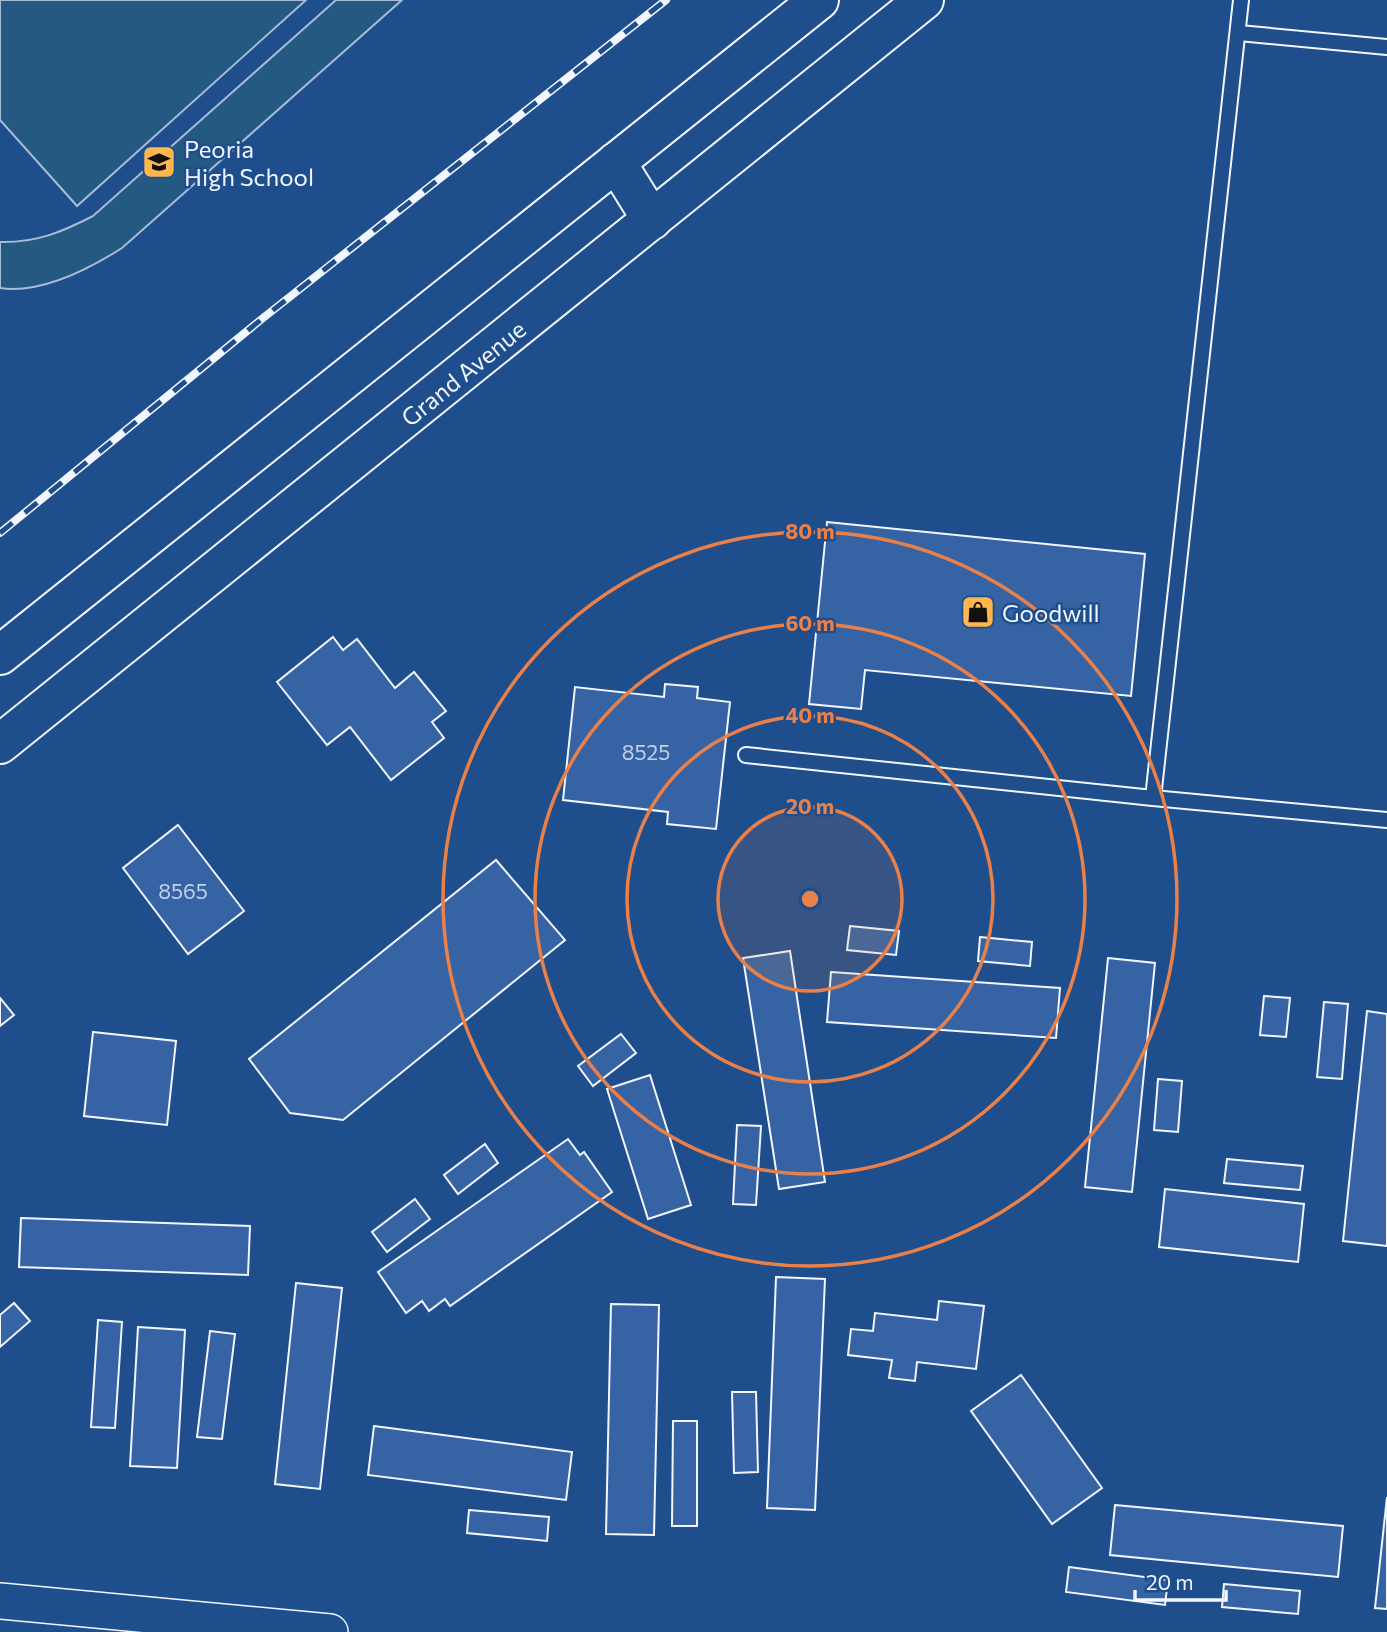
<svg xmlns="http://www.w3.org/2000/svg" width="1387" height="1632" font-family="Commissioner,sans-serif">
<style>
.green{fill:#245a82;stroke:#a8bbd7;stroke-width:2}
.building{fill:#3563a3;stroke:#f2f6ff;stroke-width:2}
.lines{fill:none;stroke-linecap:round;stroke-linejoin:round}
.service-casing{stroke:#f2f6ff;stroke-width:18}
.tertiary-casing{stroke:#f2f6ff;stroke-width:38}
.trunk-casing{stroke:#f2f6ff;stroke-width:42}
.service{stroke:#1f4e8c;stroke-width:14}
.tertiary{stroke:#1f4e8c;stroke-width:35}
.trunk{stroke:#1f4e8c;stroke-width:38}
.rail-casing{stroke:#f2f6ff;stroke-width:8}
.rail{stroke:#1f4e8c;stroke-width:5;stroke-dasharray:16;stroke-linecap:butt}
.ring{fill:none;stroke:#ea8049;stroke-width:3.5}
.labels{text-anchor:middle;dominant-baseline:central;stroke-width:5;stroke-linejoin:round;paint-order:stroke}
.number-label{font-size:21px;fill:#c3d1e8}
.poi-label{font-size:24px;fill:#f2f6ff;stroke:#1f4e8c;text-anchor:start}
.street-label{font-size:24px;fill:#f2f6ff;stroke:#1f4e8c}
.centre{fill:#ea8049;stroke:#1f4e8c;stroke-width:3.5}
.ring-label{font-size:21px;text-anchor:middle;font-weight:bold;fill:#ea8049;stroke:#1f4e8c;stroke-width:5;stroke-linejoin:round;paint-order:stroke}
</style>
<rect width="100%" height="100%" fill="#1f4e8c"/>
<!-- green -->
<g class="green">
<path d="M0,0H306L77,206L0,120Z"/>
<path d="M336,0H402L122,248C89,269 40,294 0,288V242C36,243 62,232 93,216Z"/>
</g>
<!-- building -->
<g class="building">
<path d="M827,522L1145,554L1131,696L865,670L861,709L809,704Z"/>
<path d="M333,637L343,650L357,639L395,688L414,672L446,711L432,722L444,738L391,780L350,727L327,745L277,682Z"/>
<path d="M665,684L698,687L697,698L730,702L716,829L667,824L668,812L563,800L575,687L664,697Z"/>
<path d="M178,825L244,911L188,954L123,868Z"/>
<path d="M496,860L565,940L343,1120L290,1113L249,1059Z"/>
<path d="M850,926L899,931L896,955L847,950Z"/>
<path d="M980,937L1032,942L1030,966L978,961Z"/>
<path d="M790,951L825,1182L779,1189L743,958Z"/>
<path d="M1108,958L1155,963L1132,1192L1085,1187Z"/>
<path d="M831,972L1060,988L1056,1038L827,1022Z"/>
<path d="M1264,996L1290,998L1286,1037L1260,1035Z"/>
<path d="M0,998L14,1015L0,1026Z"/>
<path d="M1324,1002L1348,1004L1342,1079L1317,1077Z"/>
<path d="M1367,1011L1387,1014V1246L1343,1241Z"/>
<path d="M93,1032L176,1041L167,1125L84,1116Z"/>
<path d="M621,1034L636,1053L593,1086L578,1066Z"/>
<path d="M650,1075L691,1205L648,1219L607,1089Z"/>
<path d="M1158,1079L1182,1081L1178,1132L1154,1130Z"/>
<path d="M737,1125L761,1126L756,1205L733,1204Z"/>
<path d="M568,1139L580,1155L584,1152L612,1192L450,1306L445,1299L429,1311L422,1301L406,1313L378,1272Z"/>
<path d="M485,1144L498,1163L458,1194L444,1175Z"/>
<path d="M1227,1159L1303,1166L1300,1190L1224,1183Z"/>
<path d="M1165,1189L1304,1204L1298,1262L1159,1247Z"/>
<path d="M415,1199L430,1219L387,1252L372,1232Z"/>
<path d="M21,1218L250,1226L248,1275L19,1267Z"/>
<path d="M776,1277L825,1279L815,1510L767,1508Z"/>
<path d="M296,1283L342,1288L320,1489L275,1484Z"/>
<path d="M939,1301L984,1306L976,1369L917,1362L915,1381L889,1378L892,1360L848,1355L851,1329L873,1331L875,1313L937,1320Z"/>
<path d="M14,1303L30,1321L0,1347V1315Z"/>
<path d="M611,1304L659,1305L654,1535L606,1534Z"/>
<path d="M98,1320L122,1322L115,1428L91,1427Z"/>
<path d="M138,1327L185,1330L177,1468L130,1466Z"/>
<path d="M210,1331L235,1334L222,1439L197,1437Z"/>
<path d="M1021,1375L1102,1488L1052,1524L971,1411Z"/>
<path d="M732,1392H756L758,1472L734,1473Z"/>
<path d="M673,1421H697V1526H672Z"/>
<path d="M374,1426L572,1452L566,1500L368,1475Z"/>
<path d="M1387,1497V1609L1375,1608Z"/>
<path d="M1115,1505L1343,1526L1338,1577L1110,1555Z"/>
<path d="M469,1510L549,1517L547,1541L467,1533Z"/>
<path d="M1069,1567L1168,1580L1165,1605L1066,1592Z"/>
<path d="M1224,1584L1300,1591L1298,1614L1222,1607Z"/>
</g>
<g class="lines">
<defs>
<g id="service">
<path d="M1239,33L1387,47"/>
<path d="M746,755L1153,798L1241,0"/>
<path d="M1153,798L1387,820"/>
</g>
<path id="tertiary" d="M0,1601L330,1632"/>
<g id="trunk">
<path d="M616,162L652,220"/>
<path d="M0,655L819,0"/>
<path d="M0,744L924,0"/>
</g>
</defs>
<!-- service casing -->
<use href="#service" class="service-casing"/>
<!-- tertiary casing -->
<use href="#tertiary" class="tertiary-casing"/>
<!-- trunk casing -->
<use href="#trunk" class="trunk-casing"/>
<!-- service -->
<use href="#service" class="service"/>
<!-- tertiary -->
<use href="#tertiary" class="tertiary"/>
<!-- trunk -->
<use href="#trunk" class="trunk"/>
<defs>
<path id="rail" d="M0,533L263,318L666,0"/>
</defs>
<!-- rail casing -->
<use href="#rail" class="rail-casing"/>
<!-- rail -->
<use href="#rail" class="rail"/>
</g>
<!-- distance rings -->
<circle cx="810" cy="899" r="92" fill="#ea8049" fill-opacity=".12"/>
<g class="ring">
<circle cx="810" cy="899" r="92"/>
<circle cx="810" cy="899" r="183"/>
<circle cx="810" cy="899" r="275"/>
<circle cx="810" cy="899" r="367"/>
</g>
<!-- icons -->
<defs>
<symbol id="school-square" viewBox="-11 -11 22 22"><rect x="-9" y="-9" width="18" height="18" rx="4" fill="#ffb74d" stroke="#1f4e8c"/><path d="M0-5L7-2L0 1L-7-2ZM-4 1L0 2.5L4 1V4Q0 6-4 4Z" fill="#111"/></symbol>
<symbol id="shop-square" viewBox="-11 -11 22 22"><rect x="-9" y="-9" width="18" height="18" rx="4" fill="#ffb74d" stroke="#1f4e8c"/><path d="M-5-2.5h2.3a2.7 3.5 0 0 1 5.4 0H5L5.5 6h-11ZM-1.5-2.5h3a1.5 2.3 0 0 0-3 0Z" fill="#111"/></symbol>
</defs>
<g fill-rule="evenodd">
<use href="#school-square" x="140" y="143" width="38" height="38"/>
<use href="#shop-square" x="959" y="593" width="38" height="38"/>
</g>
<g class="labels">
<!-- number labels -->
<g class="number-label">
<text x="646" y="751">8525</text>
<text x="183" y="890">8565</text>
</g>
<!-- poi labels -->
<g class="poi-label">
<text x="184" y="148">Peoria<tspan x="184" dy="28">High School</tspan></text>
<text x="1002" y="612">Goodwill</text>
</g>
<!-- street labels -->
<g class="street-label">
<text transform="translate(463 373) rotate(-39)">Grand Avenue</text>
</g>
</g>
<circle cx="810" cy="899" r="10" class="centre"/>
<g class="ring-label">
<text x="810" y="539">80 m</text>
<text x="810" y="631">60 m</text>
<text x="810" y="723">40 m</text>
<text x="810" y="814">20 m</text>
</g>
<!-- scale -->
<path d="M1135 1590v10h91v-10" fill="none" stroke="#f2f6ff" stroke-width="3.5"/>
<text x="1146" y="1590" font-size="21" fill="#f2f6ff" stroke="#1f4e8c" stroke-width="5" paint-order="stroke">20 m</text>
</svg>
